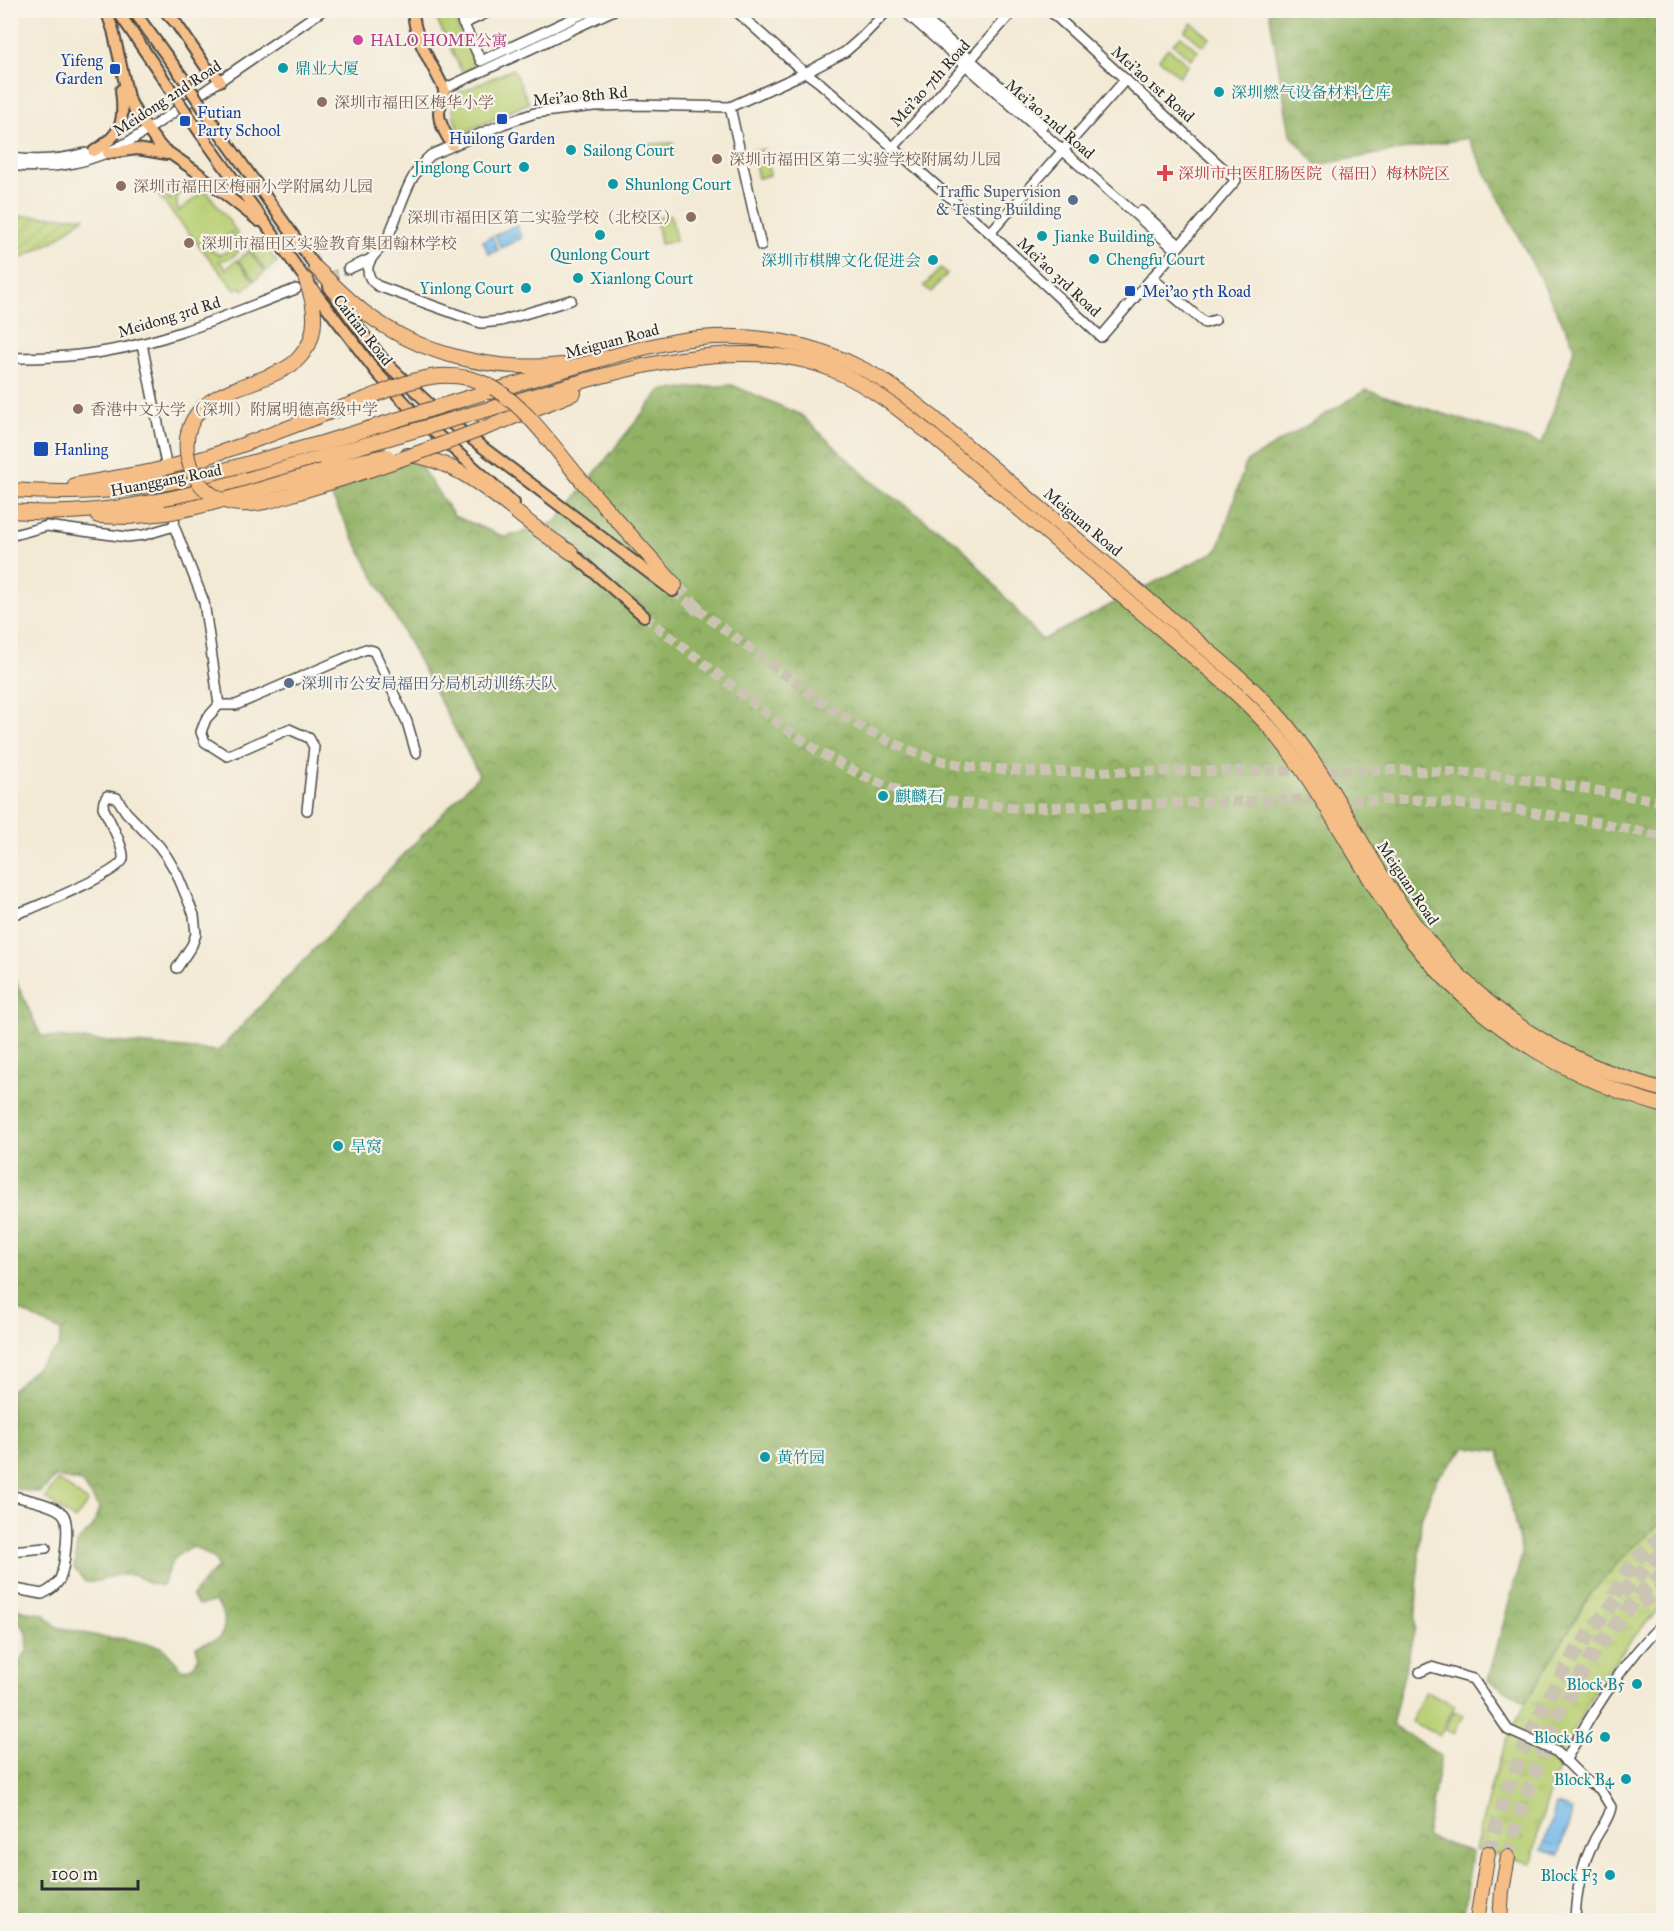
<svg xmlns="http://www.w3.org/2000/svg" width="1674" height="1931" font-family="'IM FELL Great Primer','Noto Serif SC',serif">
<style>
.grass{fill:url(#grass-tufts);stroke:#727d4f;stroke-width:1.5}
.forest{fill:url(#forest-crowns);stroke:#5e6e48;stroke-width:1.5}
.park{fill:#b8cf73;stroke:#727d4f;stroke-width:1.5;fill-rule:evenodd}
.garden{fill:url(#garden-furrows);stroke:#727d4f;stroke-width:1.5}
.water{fill:url(#water-ripples);stroke:#50728b;stroke-width:1.5}
.lines{fill:none;stroke-linecap:round;stroke-linejoin:round}
.minor-tunnel{stroke:#cbc4b3;stroke-width:9;stroke-dasharray:9 4.5;stroke-linecap:butt}
.major-tunnel{stroke:#cbc4b3;stroke-width:10;stroke-dasharray:10 5;stroke-linecap:butt}
.highway-tunnel{stroke:#cbc4b3;stroke-width:14;stroke-dasharray:14 7;stroke-linecap:butt}
.minor-casing{stroke:#494844;stroke-width:12}
.major-casing{stroke:#494844;stroke-width:14}
.highway-casing{stroke:#494844;stroke-width:16}
.minor{stroke:#fff;stroke-width:9}
.major{stroke:#f6be87;stroke-width:10}
.highway{stroke:#f6be87;stroke-width:14}
.major-bridge-casing{stroke:#494844;stroke-width:14;stroke-linecap:butt}
.highway-bridge-casing{stroke:#494844;stroke-width:16;stroke-linecap:butt}
.major-bridge{stroke:#f6be87;stroke-width:10}
.highway-bridge{stroke:#f6be87;stroke-width:14}
.hotel-dot{fill:#d1479c;stroke:#f7f3e8;stroke-width:2}
.culture-dot{fill:#0f9aa8;stroke:#f7f3e8;stroke-width:2}
.transit-dot{fill:#1a4fb4;stroke:#f7f3e8;stroke-width:2}
.education-dot{fill:#8d6e63;stroke:#f7f3e8;stroke-width:2}
.health-dot{fill:#e0444e;stroke:#f7f3e8;stroke-width:2}
.service-dot{fill:#5c6f8a;stroke:#f7f3e8;stroke-width:2}
.labels{text-anchor:middle;dominant-baseline:central;stroke-width:4.5;stroke-linejoin:round;paint-order:stroke}
.hotel-label{font-size:16px;fill:#b23c85;stroke:#f7f3e8;text-anchor:start}
.transit-label{font-size:16px;fill:#164399;stroke:#f7f3e8;text-anchor:start}
.culture-label{font-size:16px;fill:#0d838f;stroke:#f7f3e8;text-anchor:start}
.street-label{font-size:16px;fill:#2b2b2b;stroke:#f7f3e8}
.education-label{font-size:16px;fill:#785e54;stroke:#f7f3e8;text-anchor:start}
.health-label{font-size:16px;fill:#be3a42;stroke:#f7f3e8;text-anchor:start}
.service-label{font-size:16px;fill:#4e5e75;stroke:#f7f3e8;text-anchor:end}
</style>
<defs>
<pattern id="grass-tufts" width="24" height="20" patternUnits="userSpaceOnUse" patternTransform="scale(1.5)"><rect width="24" height="20" fill="#b8cf73"/><path d="M3 7l-1-3M5 7V3M7 7l1-3M15 17l-1-3M17 17v-4M19 17l1-3" fill="none" stroke="#9eb264"/></pattern>
<pattern id="forest-crowns" width="20" height="18" patternUnits="userSpaceOnUse" patternTransform="scale(1.5)"><rect width="20" height="18" fill="#92b265"/><path d="M2 6a3 3 0 1 1 6 0M12 15a3 3 0 1 1 6 0" fill="none" stroke="#779153"/></pattern>
<pattern id="garden-furrows" width="10" height="10" patternUnits="userSpaceOnUse" patternTransform="scale(1.5)"><rect width="10" height="10" fill="#b8cf73"/><path d="M-1 1l2-2M0 10L10 0M9 11l2-2" fill="none" stroke="#9eb264"/></pattern>
<pattern id="water-ripples" width="26" height="14" patternUnits="userSpaceOnUse" patternTransform="scale(1.5)"><rect width="26" height="14" fill="#75baeb"/><path d="M2 4q2-2 4 0t4 0M15 11q2-2 4 0t4 0" fill="none" stroke="#6097bf"/></pattern>
</defs>
<rect width="100%" height="100%" fill="#f7f3e8"/>
<filter id="ink" filterUnits="userSpaceOnUse"><feTurbulence type="fractalNoise" baseFrequency=".0167" numOctaves="2"/><feDisplacementMap in="SourceGraphic" scale="12" xChannelSelector="R" yChannelSelector="G"/><feConvolveMatrix kernelMatrix="1 2 1 2 8 2 1 2 1" color-interpolation-filters="sRGB"/></filter>
<filter id="wash" filterUnits="userSpaceOnUse"><feTurbulence type="fractalNoise" baseFrequency=".008" numOctaves="4" result="noise"/><feDisplacementMap in="SourceGraphic" scale="24" xChannelSelector="R" yChannelSelector="G"/><feGaussianBlur stdDeviation="1.35" result="paint"/><feColorMatrix in="noise" values="0 0 0 0 0 0 0 0 0 0 0 0 0 0 0 0 0 1.4 0 .05"/><feComposite in="paint" operator="in"/></filter>
<g filter="url(#wash)">
<rect width="100%" height="100%" fill="#f3ead5"/>
<!-- grass -->
<path class="grass" d="M1663,1521V1605L1638,1632L1602,1677L1564,1749L1539,1827L1532,1863L1475,1850L1494,1775L1507,1740L1526,1702L1591,1593L1624,1556Z"/>
<!-- forest -->
<path class="forest" d="M1269,11H1663V1521L1624,1556L1591,1593L1526,1702L1488,1680L1522,1555L1499,1451L1466,1447L1436,1479L1421,1519L1415,1628L1392,1725L1441,1756L1426,1837L1472,1852L1463,1920H11V1668L17,1664L28,1650L27,1632L16,1619L15,1607L29,1612L44,1614L57,1627L102,1637L126,1639L162,1647L183,1670L192,1667L199,1657L196,1647L220,1638C227,1624 226,1613 215,1602L198,1605L192,1596L209,1575L218,1568L215,1559L195,1547C174,1551 168,1567 163,1586L149,1583L135,1575H116L99,1581L85,1582L74,1568L77,1542L93,1527L99,1508L82,1482L56,1477L40,1493L11,1488V1389H13L59,1347L61,1331L11,1306L10,968L41,1036L218,1051L479,775L325,484L414,457L454,516L505,537L556,522L661,390L732,385L801,415L871,481L960,545L1042,640L1218,550L1246,462L1366,390L1542,444L1575,347L1468,138L1317,165L1290,134Z"/>
<!-- park -->
<g class="park">
<path d="M451,11L476,66L462,72L436,18Z"/>
<path d="M1192,23L1210,38L1203,46L1185,31Z"/>
<path d="M1181,36L1198,51L1191,59L1173,44Z"/>
<path d="M1168,48L1188,65L1179,76L1159,59Z"/>
<path d="M513,69L529,103L461,134C453,119 452,112 454,95Z"/>
<path d="M673,143L674,153L650,155L649,144Z"/>
<path d="M764,149L770,175L758,178L752,151Z"/>
<path d="M187,183C192,183 196,183 200,186C208,191 214,201 219,208C233,225 259,255 219,261L226,269L237,260L254,281L243,290L240,286L235,290L158,195L163,192L170,200L177,187ZM191,189L200,194L179,211C173,200 178,190 191,189ZM231,232L234,242L229,251L219,255L210,250Z"/>
<path d="M671,215L676,241L660,244L656,218Z"/>
<path d="M260,242L277,262L266,271L250,250Z"/>
<path d="M249,251L265,272L255,280L238,260Z"/>
<path d="M941,268L947,274L931,292L924,286Z"/>
<path d="M58,1480L88,1502L75,1520L45,1498Z"/>
<path d="M1426,1691L1455,1705L1440,1735L1411,1722Z"/>
<path d="M1454,1711L1463,1715L1454,1734L1445,1730Z"/>
</g>
<!-- garden -->
<path class="garden" d="M11,216L85,217L52,242L11,263Z"/>
<!-- water -->
<g class="water">
<path d="M516,225L522,238L501,248L495,235Z"/>
<path d="M492,236L498,250L489,254L483,241Z"/>
<path d="M1556,1805L1573,1810L1559,1855L1542,1850Z"/>
</g>
</g>
<g filter="url(#ink)">
<g class="lines">
<!-- minor-tunnel -->
<path class="minor-tunnel" d="M304,286L348,269"/>
<!-- major-tunnel -->
<g class="major-tunnel">
<path d="M673,591L823,703L866,730L906,749L933,759L969,767L1041,772L1398,770L1472,773L1553,783L1664,802"/>
<path d="M644,616L780,724L819,752L863,776L908,794L960,803L1019,808L1279,800H1418L1520,810L1601,823L1664,837"/>
</g>
<!-- highway-tunnel -->
<g class="highway-tunnel">
<path d="M675,585L702,614"/>
<path d="M1615,1595C1627,1566 1640,1554 1664,1534"/>
<path d="M1640,1604L1664,1587"/>
<path d="M1488,1853C1523,1731 1569,1639 1664,1551"/>
<path d="M1508,1857L1523,1804L1557,1716L1596,1649L1641,1593L1664,1572"/>
</g>
<defs>
<g id="minor">
<path d="M457,10L481,61L591,10"/>
<path d="M735,10L797,66L820,83L990,233L1101,337L1236,180L1049,10"/>
<path d="M903,10L1176,250"/>
<path d="M915,10L1043,125"/>
<path d="M463,24L493,10"/>
<path d="M444,89L614,10"/>
<path d="M730,107L761,246"/>
<path d="M892,149L1014,10"/>
<path d="M10,158C35,161 61,160 85,153"/>
<path d="M10,165C40,169 73,166 101,155C130,144 157,123 183,106C230,74 277,42 323,10"/>
<path d="M1141,211L1176,242"/>
<path d="M990,233L1126,79"/>
<path d="M348,269L371,259"/>
<path d="M1152,278L1205,323L1215,320"/>
<path d="M571,300L501,321L481,323L378,286C372,282 367,276 368,267C369,256 381,250 386,241C401,212 405,177 431,155L503,124L535,113L552,111L594,106L639,105L730,107L807,72L845,52L862,37L888,10"/>
<path d="M142,344L165,459"/>
<path d="M10,358C43,358 76,357 107,351C173,340 234,312 296,289"/>
<path d="M174,526L204,602L219,705"/>
<path d="M10,536L47,526L127,537L144,535L174,526L175,515"/>
<path d="M307,810L314,747L309,738L289,729L227,756L205,742L201,732L206,719L219,705H236L366,649L374,651L407,722L416,753"/>
<path d="M10,913H18L30,909C46,902 120,872 123,859C125,848 108,818 103,807L104,801L107,796L117,798L126,812L159,846L167,857L177,874L194,915L196,934L192,945L177,968"/>
<path d="M10,1495C24,1499 55,1504 63,1514C71,1523 64,1569 60,1579C56,1586 49,1591 42,1594L10,1588"/>
<path d="M10,1551L46,1548"/>
<path d="M1420,1672L1431,1667L1473,1679L1508,1730L1557,1752L1585,1780L1600,1789L1611,1807C1609,1820 1599,1830 1594,1841C1581,1866 1576,1893 1575,1920"/>
<path d="M1565,1761C1593,1711 1623,1662 1664,1622"/>
</g>
<g id="major">
<path d="M106,10L113,30L128,97L135,111L152,136L162,148L194,170L259,221"/>
<path d="M117,10L169,87"/>
<path d="M133,10L183,78"/>
<path d="M164,10L176,23L206,67L213,72L220,81"/>
<path d="M413,10C414,40 432,63 444,89C445,100 439,104 439,113C439,124 447,136 452,145"/>
<path d="M215,126L321,274"/>
<path d="M201,134L306,280L377,373L422,421L514,503"/>
<path d="M94,151C122,135 125,121 121,90"/>
<path d="M108,153L137,149L167,154"/>
<path d="M329,287L351,318L385,362L444,418L673,591"/>
<path d="M567,549L644,616"/>
</g>
<g id="highway">
<path d="M316,268C332,283 347,299 364,312C420,355 492,372 562,365"/>
<path d="M306,280C314,302 318,323 309,344"/>
<path d="M489,392C533,379 576,366 620,354C646,347 673,340 700,338C756,333 813,343 863,369C889,382 911,400 934,418L1229,668C1249,685 1267,702 1284,722C1323,769 1350,824 1382,876C1429,953 1491,1018 1574,1057C1602,1071 1633,1081 1664,1090"/>
<path d="M489,409C590,380 731,327 833,370C871,386 904,413 935,438L1220,679C1245,701 1269,724 1289,751C1327,802 1356,859 1391,912C1458,1011 1550,1073 1664,1106"/>
<path d="M501,422L574,393"/>
<path d="M407,455C454,459 492,493 527,521C541,532 557,543 572,553"/>
<path d="M581,480L675,585"/>
<path d="M75,485L149,472L204,458L245,444"/>
<path d="M10,490C52,493 93,493 134,488C198,481 260,459 322,443"/>
<path d="M10,511C118,520 222,487 323,457"/>
<path d="M98,516L128,517L166,513"/>
<path d="M1477,1920L1488,1853"/>
<path d="M1500,1920L1502,1891L1508,1857"/>
</g>
</defs>
<!-- minor casing -->
<use href="#minor" class="minor-casing"/>
<!-- major casing -->
<use href="#major" class="major-casing"/>
<!-- highway casing -->
<use href="#highway" class="highway-casing"/>
<!-- minor -->
<use href="#minor" class="minor"/>
<!-- major -->
<use href="#major" class="major"/>
<!-- highway -->
<use href="#highway" class="highway"/>
<defs>
<g id="major-bridge">
<path d="M183,78L215,126"/>
<path d="M169,87L201,134"/>
</g>
<g id="highway-bridge">
<path d="M309,344C304,352 299,360 291,365C262,385 211,387 193,420C184,436 185,456 193,473C202,491 220,503 240,504C261,506 282,497 302,491C369,472 435,447 501,422"/>
<path d="M322,443L483,393"/>
<path d="M245,444C285,429 325,414 365,399C389,390 413,378 439,376C456,375 474,378 488,385C524,403 555,449 581,480"/>
<path d="M323,457L489,409"/>
<path d="M166,513C241,500 312,469 387,456"/>
</g>
</defs>
<!-- major-bridge casing -->
<use href="#major-bridge" class="major-bridge-casing"/>
<!-- highway-bridge casing -->
<use href="#highway-bridge" class="highway-bridge-casing"/>
<!-- major-bridge -->
<use href="#major-bridge" class="major-bridge"/>
<!-- highway-bridge -->
<use href="#highway-bridge" class="highway-bridge"/>
</g>
</g>
<!-- markers -->
<circle class="hotel-dot" cx="358" cy="40" r="6"/>
<g class="culture-dot">
<circle cx="283" cy="68" r="6"/>
<circle cx="1219" cy="92" r="6"/>
<circle cx="571" cy="150" r="6"/>
<circle cx="524" cy="167" r="6"/>
<circle cx="613" cy="184" r="6"/>
<circle cx="600" cy="235" r="6"/>
<circle cx="1042" cy="236" r="6"/>
<circle cx="1094" cy="259" r="6"/>
<circle cx="933" cy="260" r="6"/>
<circle cx="578" cy="278" r="6"/>
<circle cx="526" cy="288" r="6"/>
<circle cx="883" cy="796" r="6"/>
<circle cx="338" cy="1146" r="6"/>
<circle cx="765" cy="1457" r="6"/>
<circle cx="1637" cy="1684" r="6"/>
<circle cx="1605" cy="1737" r="6"/>
<circle cx="1626" cy="1779" r="6"/>
<circle cx="1610" cy="1875" r="6"/>
</g>
<g class="transit-dot">
<rect x="109" y="63" width="12" height="12" rx="3"/>
<rect x="496" y="113" width="12" height="12" rx="3"/>
<rect x="179" y="115" width="12" height="12" rx="3"/>
<rect x="1124" y="285" width="12" height="12" rx="3"/>
<rect x="33" y="441" width="16" height="16" rx="3"/>
</g>
<g class="education-dot">
<circle cx="322" cy="102" r="6"/>
<circle cx="717" cy="159" r="6"/>
<circle cx="121" cy="186" r="6"/>
<circle cx="691" cy="217" r="6"/>
<circle cx="189" cy="243" r="6"/>
<circle cx="78" cy="409" r="6"/>
</g>
<path class="health-dot" d="M1162 164h6v6h6v6h-6v6h-6v-6h-6v-6h6z"/>
<g class="service-dot">
<circle cx="1073" cy="200" r="6"/>
<circle cx="289" cy="683" r="6"/>
</g>
<g class="labels">
<!-- hotel labels -->
<g class="hotel-label">
<text x="370" y="40">HALO HOME公寓</text>
</g>
<!-- transit labels -->
<g class="transit-label">
<text x="103" y="60" text-anchor="end">Yifeng<tspan x="103" dy="18">Garden</tspan></text>
<text x="197" y="112">Futian<tspan x="197" dy="18">Party School</tspan></text>
<text x="502" y="138" text-anchor="middle">Huilong Garden</text>
<text x="1142" y="291">Mei'ao 5th Road</text>
<text x="54" y="449">Hanling</text>
</g>
<!-- culture labels -->
<g class="culture-label">
<text x="295" y="68">鼎业大厦</text>
<text x="1231" y="92">深圳燃气设备材料仓库</text>
<text x="583" y="150">Sailong Court</text>
<text x="512" y="167" text-anchor="end">Jinglong Court</text>
<text x="625" y="184">Shunlong Court</text>
<text x="1054" y="236">Jianke Building</text>
<text x="600" y="254" text-anchor="middle">Qunlong Court</text>
<text x="1106" y="259">Chengfu Court</text>
<text x="921" y="260" text-anchor="end">深圳市棋牌文化促进会</text>
<text x="590" y="278">Xianlong Court</text>
<text x="514" y="288" text-anchor="end">Yinlong Court</text>
<text x="895" y="796">麒麟石</text>
<text x="350" y="1146">旱窝</text>
<text x="777" y="1457">黄竹园</text>
<text x="1625" y="1684" text-anchor="end">Block B5</text>
<text x="1593" y="1737" text-anchor="end">Block B6</text>
<text x="1614" y="1779" text-anchor="end">Block B4</text>
<text x="1598" y="1875" text-anchor="end">Block F3</text>
</g>
<!-- street labels -->
<g class="street-label">
<text transform="translate(930 83) rotate(-48)">Mei'ao 7th Road</text>
<text transform="translate(1153 84) rotate(42)">Mei'ao 1st Road</text>
<text transform="translate(580 96) rotate(-5)">Mei'ao 8th Rd</text>
<text transform="translate(167 98) rotate(-33)">Meidong 2nd Road</text>
<text transform="translate(1050 119) rotate(41)">Mei'ao 2nd Road</text>
<text transform="translate(1059 277) rotate(43)">Mei'ao 3rd Road</text>
<text transform="translate(169 317) rotate(-17)">Meidong 3rd Rd</text>
<text transform="translate(363 330) rotate(52)">Caitian Road</text>
<text transform="translate(612 341) rotate(-15)">Meiguan Road</text>
<text transform="translate(166 480) rotate(-11)">Huanggang Road</text>
<text transform="translate(1083 522) rotate(40)">Meiguan Road</text>
<text transform="translate(1408 883) rotate(56)">Meiguan Road</text>
</g>
<!-- education labels -->
<g class="education-label">
<text x="334" y="102">深圳市福田区梅华小学</text>
<text x="729" y="159">深圳市福田区第二实验学校附属幼儿园</text>
<text x="133" y="186">深圳市福田区梅丽小学附属幼儿园</text>
<text x="679" y="217" text-anchor="end">深圳市福田区第二实验学校（北校区）</text>
<text x="201" y="243">深圳市福田区实验教育集团翰林学校</text>
<text x="90" y="409">香港中文大学（深圳）附属明德高级中学</text>
</g>
<!-- health labels -->
<g class="health-label">
<text x="1178" y="173">深圳市中医肛肠医院（福田）梅林院区</text>
</g>
<!-- service labels -->
<g class="service-label">
<text x="1061" y="191">Traffic Supervision<tspan x="1061" dy="18">&amp; Testing Building</tspan></text>
<text x="301" y="683" text-anchor="start">深圳市公安局福田分局机动训练大队</text>
</g>
</g>
<!-- margin -->
<rect width="1674" height="1931" fill="none" stroke="#f7f3e8" stroke-width="36"/>
<!-- scale -->
<path d="M42 1880v9h96v-9" fill="none" stroke="#2b2b2b" stroke-width="3"/>
<text x="51" y="1880" font-size="18" fill="#2b2b2b" stroke="#f7f3e8" stroke-width="4.5" paint-order="stroke">100 m</text>
</svg>
